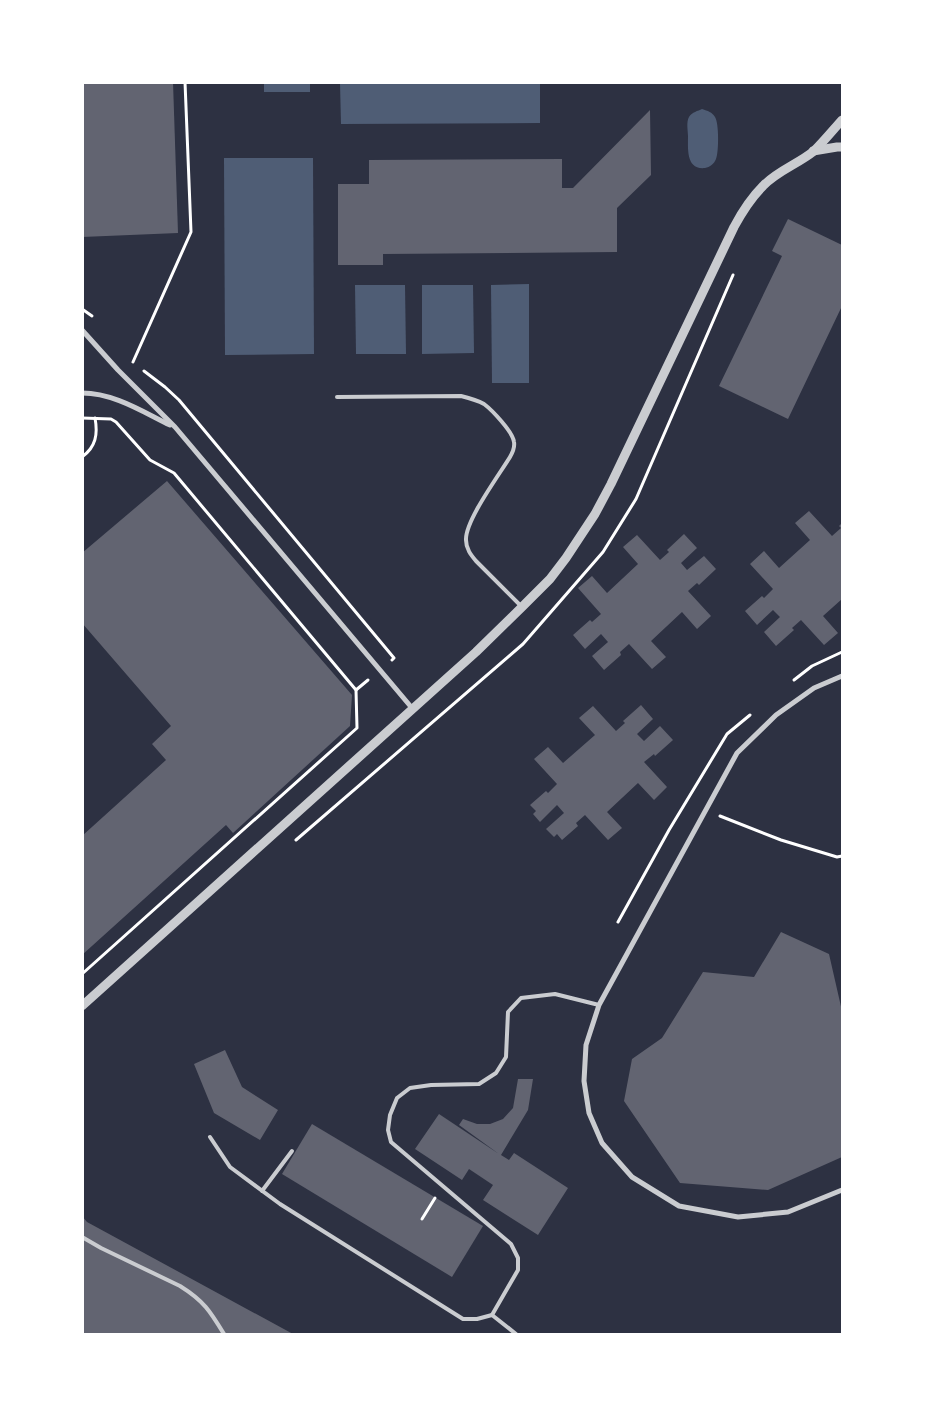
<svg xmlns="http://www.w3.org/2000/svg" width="925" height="1417" font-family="Mulish,sans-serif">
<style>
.water{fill:#4f5d75}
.building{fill:#626471}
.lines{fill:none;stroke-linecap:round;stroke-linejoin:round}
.path{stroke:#fff;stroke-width:3}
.service{stroke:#caccd0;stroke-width:4}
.minor{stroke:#caccd0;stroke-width:5}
.tertiary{stroke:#caccd0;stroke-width:9}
</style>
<rect width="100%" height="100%" fill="#2d3142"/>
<!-- water -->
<g class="water">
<rect x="264" y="83" width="46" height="9"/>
<path d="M340,83H540V123L341,124Z"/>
<path d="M702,109C708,111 712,112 715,117C719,123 719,152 716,159C714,164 710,167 705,168C686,170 688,149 688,136C688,131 686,122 689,117C692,112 698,111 702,109Z"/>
<path d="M224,158H313L314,354L225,355Z"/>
<path d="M529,284V383H492L491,285Z"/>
<path d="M355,285H405L406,354H356Z"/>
<path d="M422,285H473L474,353L422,354Z"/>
</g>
<!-- building -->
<g class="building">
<path d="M82,82H173L178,233L82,237Z"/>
<path d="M650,110L651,175L617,208V252L383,254V265H338V184H369V160L562,159V188H573Z"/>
<path d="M788,219L842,245V306L788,419L719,386L782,256L772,251Z"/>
<path d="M167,481L352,695L350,726L233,833L226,825L82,955V836L166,760L152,744L171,726L82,623V553Z"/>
<path d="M809,511L832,536L841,528L839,526L842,523V599L823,616L838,633L824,645L801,620L792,628L794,630L776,646L764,632L780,617L773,610L757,625L745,611L762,596L764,598L773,589L750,564L764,551L779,568L810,540L795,523Z"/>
<path d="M684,534L697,548L681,563L687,570L704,556L716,569L699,585L697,583L688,591L711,616L697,629L682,612L651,641L666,657L652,669L629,644L620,652L621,655L604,670L592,656L608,642L601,634L585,649L573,635L590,620L592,622L601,614L578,588L592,576L607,593L638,564L623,547L637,535L660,560L669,552L667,550Z"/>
<path d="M641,705L653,719L637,734L644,741L660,726L673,740L655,756L654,754L644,762L667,787L654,800L638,783L607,812L622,828L608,840L585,815L576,823L578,826L562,840L557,834L554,837L546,829L564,813L557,805L540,822L533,814L536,811L530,805L546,791L548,793L557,784L534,759L548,747L563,763L595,735L579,718L593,706L616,731L625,723L623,721Z"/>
<path d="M781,932L829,954L842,1011V1157L768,1190L680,1183L624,1101L632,1059L662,1038L703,972L754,977Z"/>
<path d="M225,1050L242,1087L278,1110L260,1140L214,1113L194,1064Z"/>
<path d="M518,1079H533L528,1110L501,1155L509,1160L514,1153L568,1188L538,1235L483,1200L493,1185L469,1169L462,1180L415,1149L439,1114L499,1154L459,1125L463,1119L477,1124H490L503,1119L513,1108Z"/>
<path d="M312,1124L483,1226L452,1277L282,1174Z"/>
<path d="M82,1216L87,1222L293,1334H82Z"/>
</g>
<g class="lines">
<!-- path -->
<g class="path">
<path d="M82,309L92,316"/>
<path d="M133,362L191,232L185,82"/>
<path d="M144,371L165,387L179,400L394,658L392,660"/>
<path d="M82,418L111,419L116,422L150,460L174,473L356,690L357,728L82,974"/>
<path d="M82,457C96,447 98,434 95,418"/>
<path d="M794,680L812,666L842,652"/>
<path d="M356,690L368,680"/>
<path d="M720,816L781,840L837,857L842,856"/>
<path d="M296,840L523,644L603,552L636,499L733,275"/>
<path d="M618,922L669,830L727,734L750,715"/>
<path d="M422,1219L435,1198"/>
</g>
<!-- service -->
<g class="service">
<path d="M337,397L461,396C469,398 477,400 484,404C492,410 513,432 514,442C515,448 513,452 510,457C499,475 465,521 466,540C466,549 471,555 476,561L522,607"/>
<path d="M210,1137L230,1167L280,1204L463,1319H477L492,1315L518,1270V1258L511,1244L391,1142L388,1130L390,1115L397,1098L410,1088L431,1085L479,1084L496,1073L506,1057L508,1012L521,998L555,994L599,1005"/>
<path d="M262,1191L292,1151"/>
<path d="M82,1237L101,1248L180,1286C204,1301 210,1311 224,1334"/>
<path d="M492,1315L516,1334"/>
</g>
<!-- minor -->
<g class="minor">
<path d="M82,330L118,370L175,427L412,708"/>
<path d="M82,393C114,393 143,412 170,425"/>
<path d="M842,676L814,688L776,715L737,753L599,1005L586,1045L584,1081L589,1113L602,1143L632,1177L679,1206L738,1217L788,1212L842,1190"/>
</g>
<!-- tertiary -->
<g class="tertiary">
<path d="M813,151L837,147H842"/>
<path d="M82,1006L476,652L522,607L550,579L566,558L595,514L611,484L734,227C742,212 751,198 763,186C777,171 798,164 814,151C824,141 833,130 842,120"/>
</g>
</g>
<!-- border -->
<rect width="925" height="1417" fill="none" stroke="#ffffff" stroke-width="168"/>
</svg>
